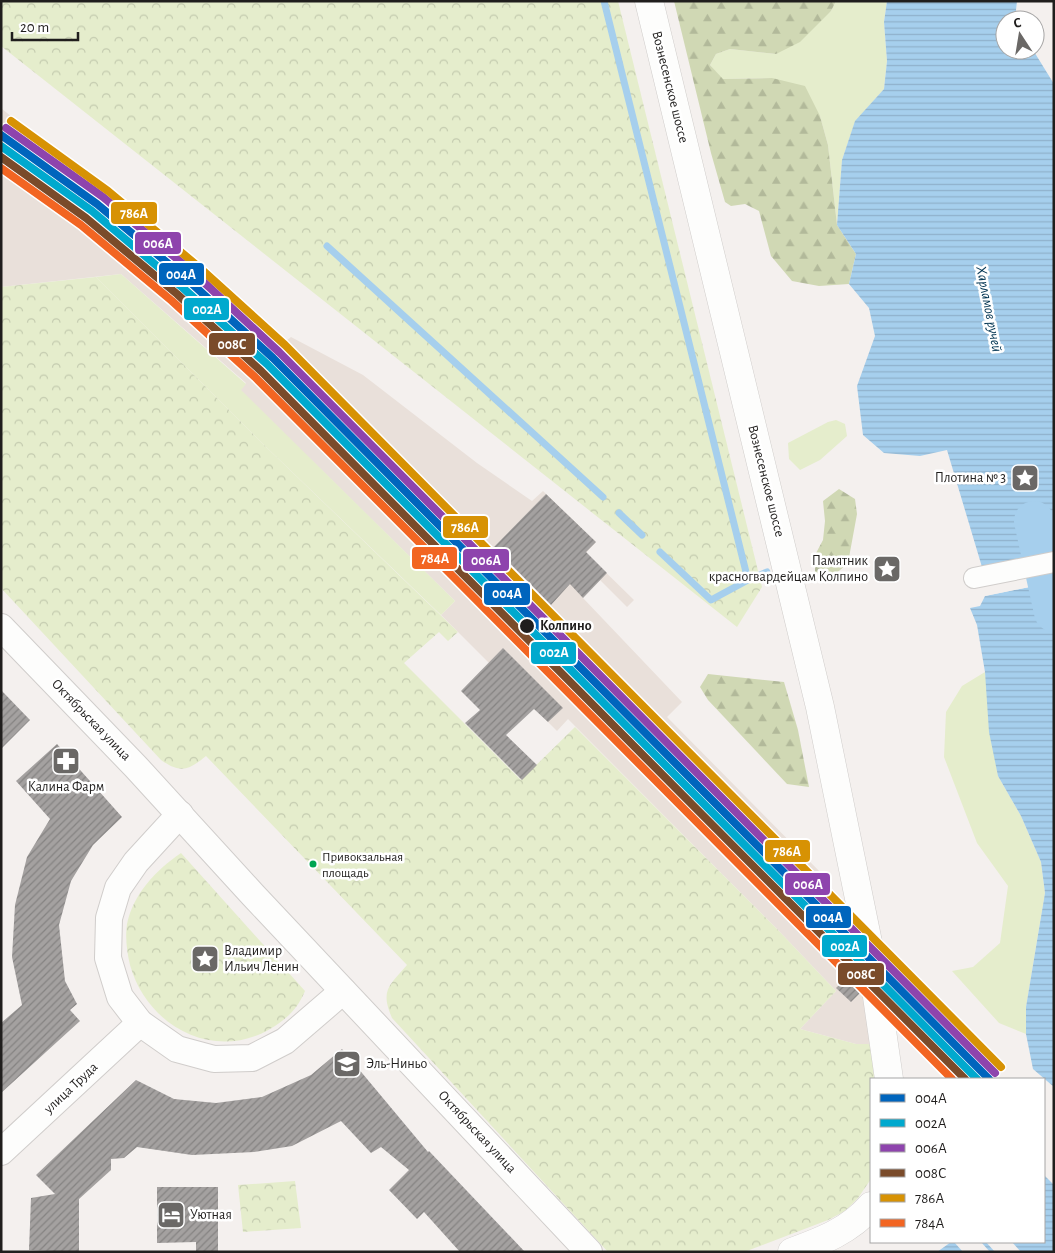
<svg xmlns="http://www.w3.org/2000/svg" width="1055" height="1253" font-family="'Alegreya Sans',sans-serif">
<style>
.built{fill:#e9e0da}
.grass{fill:#e5edcc}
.forest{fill:url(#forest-firs)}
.park{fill:url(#park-crowns)}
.water{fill:url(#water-rules)}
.pier{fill:#f4f0ee}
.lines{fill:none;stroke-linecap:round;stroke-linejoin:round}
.stream{stroke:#a6cfed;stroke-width:7}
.river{stroke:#a6cfed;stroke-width:40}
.building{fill:url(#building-hatch)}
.pedestrian-casing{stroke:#d0cdcb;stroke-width:22}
.minor-casing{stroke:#d0cdcb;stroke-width:28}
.tertiary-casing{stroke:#d0cdcb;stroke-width:29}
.pedestrian{stroke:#fdfdfc;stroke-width:20}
.minor{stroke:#fdfdfc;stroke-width:26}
.tertiary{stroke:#fdfdfc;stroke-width:28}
.rail-1-casing{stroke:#fff;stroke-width:11}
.rail-2-casing{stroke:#fff;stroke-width:11}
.rail-3-casing{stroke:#fff;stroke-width:11}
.rail-4-casing{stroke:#fff;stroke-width:11}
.rail-5-casing{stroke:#fff;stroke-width:11}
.rail-6-casing{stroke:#fff;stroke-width:11}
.rail-1{stroke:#0065bd;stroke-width:8}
.rail-2{stroke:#00a9ce;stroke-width:8}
.rail-3{stroke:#8e44ad;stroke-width:8}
.rail-4{stroke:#7a4b2a;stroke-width:8}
.rail-5{stroke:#d79204;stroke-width:8}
.rail-6{stroke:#f26522;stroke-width:8}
.stop-dot{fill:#201e1d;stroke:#fff;stroke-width:2}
.bus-dot{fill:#00a651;stroke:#fff;stroke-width:2}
.labels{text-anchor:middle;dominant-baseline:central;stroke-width:5;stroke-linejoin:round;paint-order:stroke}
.bus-label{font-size:13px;fill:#201e1d;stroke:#fff;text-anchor:start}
.street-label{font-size:14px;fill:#201e1d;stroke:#fff}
.poi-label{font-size:14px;fill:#201e1d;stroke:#fff;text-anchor:start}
.stop-label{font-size:14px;font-weight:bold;fill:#201e1d;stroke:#fff;text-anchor:start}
.water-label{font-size:15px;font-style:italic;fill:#043653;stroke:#fff}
.line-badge{stroke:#fff;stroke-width:2}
.badge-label{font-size:14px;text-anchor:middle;font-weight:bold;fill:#fff}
</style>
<defs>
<pattern id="forest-firs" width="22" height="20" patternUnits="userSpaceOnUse" patternTransform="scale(1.25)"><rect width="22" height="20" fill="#d0d8b4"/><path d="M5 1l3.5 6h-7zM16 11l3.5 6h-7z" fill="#b2b99a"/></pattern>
<pattern id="park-crowns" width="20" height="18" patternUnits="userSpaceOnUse" patternTransform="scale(1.25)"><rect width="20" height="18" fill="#e5edcc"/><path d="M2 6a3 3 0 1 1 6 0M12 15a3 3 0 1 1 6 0" fill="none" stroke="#c4cbaf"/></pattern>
<pattern id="water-rules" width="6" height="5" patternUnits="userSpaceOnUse" patternTransform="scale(1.25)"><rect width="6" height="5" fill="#a6cfed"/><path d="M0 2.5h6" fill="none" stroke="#8fb1cb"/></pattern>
<pattern id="building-hatch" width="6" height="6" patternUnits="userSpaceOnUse" patternTransform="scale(1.25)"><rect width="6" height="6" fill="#a4a1a0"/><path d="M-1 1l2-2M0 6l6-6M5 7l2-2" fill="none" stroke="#858382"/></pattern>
</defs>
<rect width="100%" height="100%" fill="#f4f0ee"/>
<!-- built -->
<path class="built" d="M1,108L137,221L286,341L291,337L363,375L477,463L532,501L543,491L596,542L586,553L634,600L627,607L600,580L583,598L682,702L667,717L828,880L814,893L853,930L873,1044H856L800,1029L836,991L777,929L568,719L557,731L441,615L455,601L240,390L246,383L121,274L1,287Z"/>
<!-- grass -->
<g class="grass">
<path d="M836,1H887L884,22L887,61L884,89L855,122L842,160L837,225L828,145L820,116L772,78L722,79L710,65L716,54L730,49L776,54L831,11Z"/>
<path d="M121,274L246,384L241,390L455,601L441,615L263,444L96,277Z"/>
<path d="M836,420L845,424L847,436L820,460L800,470L789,459L788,443L828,422Z"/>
<path d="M985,672L998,776L1021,816L1041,862L1045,893L1026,1007V1034L999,1023L952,971L973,967L1000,943L1008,886L977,843L944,757L946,712L962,686Z"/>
</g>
<!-- forest -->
<g class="forest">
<path d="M674,1H836L831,11L800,42L776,54L730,49L716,54L710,65L723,79L772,78L805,86L820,116L828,145L837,225L856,254L849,284L819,286L792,281L771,256L759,211L745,204L731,206L725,202L711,153Z"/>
<path d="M839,489L855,499L857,514L848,563L832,577L815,572V555L823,540L825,521L823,501Z"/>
<path d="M708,674L784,682L798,730L809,787L787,784L708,700L700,687Z"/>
</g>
<!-- park -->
<g class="park">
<path d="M1,1H618L762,587L737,627L1,46Z"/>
<path d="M96,277L263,444L458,632L448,641L439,632L404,663L521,780L575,727L777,929L836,991L800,1029L856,1044H873L876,1079H871V1179L858,1198L845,1211L828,1220L744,1252H608L392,1018C380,990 389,986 407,965L206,756C189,770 181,774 161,760L1,588V287Z"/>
<path d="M181,853L305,991C298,1008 287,1019 270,1029C213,1062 147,1026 130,965C127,952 125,938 127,924C133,894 156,870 181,853Z"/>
<path d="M295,1181L301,1228L243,1232L238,1185Z"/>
</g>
<!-- water -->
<g class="water">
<path d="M887,1H1017L1016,10L1018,20H1005V50H1033L1054,84V553L982,567L947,450L920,456L884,453L863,435L857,386L875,336L869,308L849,284L856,254L837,225L842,160L855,121L884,89L887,61L884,22Z"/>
<path d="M1054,582V1087L1033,1069L1026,1034V1007L1045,893L1041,862L1021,816L998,776L989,732L985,672L977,625L970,608L980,606L985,596Z"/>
<path d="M1054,1156V1252H937L951,1242H1044V1170Z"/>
</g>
<!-- pier -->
<g class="pier">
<path d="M1054,580V582L985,596L984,594Z"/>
<path d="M1054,1154V1185L1044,1175V1166Z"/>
<path d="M954,1242H981L990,1252H963Z"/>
<path d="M986,1242H1012L1021,1252H995Z"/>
</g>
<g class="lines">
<!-- stream -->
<g class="stream">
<path d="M604,1L748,580"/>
<path d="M327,246L603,497"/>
<path d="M619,513L642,535"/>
<path d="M660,552L711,600L748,580L767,572"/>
</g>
<!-- river -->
<path class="river" d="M1034,521L1054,612"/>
</g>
<!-- building -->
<g class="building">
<path d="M546,494L596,542L586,552L607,573L583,598L570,584L551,605L494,547Z"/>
<path d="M503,648L563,708L548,722L534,709L506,735L537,765L522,780L465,723L480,710L461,691Z"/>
<path d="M1,690L30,720L1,749Z"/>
<path d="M57,744L122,817L93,845L71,881L59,925L65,981L77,1004L70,1010L80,1021L1,1093V1023L22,1005L12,957L15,905L27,857L50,819L16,781Z"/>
<path d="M849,976L860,987L861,992L851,1002L836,988Z"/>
<path d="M342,1049L428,1152L429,1151L525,1252H460L424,1212L417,1219L389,1190L409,1170L381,1147L371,1153L341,1121L292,1146L254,1152L192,1155L137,1147L124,1158L111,1159V1170L79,1199V1252L29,1250L31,1198L55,1194L36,1175L136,1080L174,1099L216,1103L262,1097L311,1075Z"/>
<path d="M157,1187H218V1252H196V1242L157,1243Z"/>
</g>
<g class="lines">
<defs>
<path id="pedestrian" d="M974,578L1054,562"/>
<g id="minor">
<path d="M1,627L136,767L253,895L589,1252"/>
<path d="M180,814L136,862L118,888L109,918L108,958L120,997L140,1023L177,1049L214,1059L252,1058L285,1041L343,991"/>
<path d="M1,1152L140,1023"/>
</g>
<g id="tertiary">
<path d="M649,1L820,707L872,962L889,1079"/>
<path d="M792,1252C822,1241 849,1231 871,1206"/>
</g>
</defs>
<!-- pedestrian casing -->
<use href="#pedestrian" class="pedestrian-casing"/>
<!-- minor casing -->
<use href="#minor" class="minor-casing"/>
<!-- tertiary casing -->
<use href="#tertiary" class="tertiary-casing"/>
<!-- pedestrian -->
<use href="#pedestrian" class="pedestrian"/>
<!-- minor -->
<use href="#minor" class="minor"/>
<!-- tertiary -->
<use href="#tertiary" class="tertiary"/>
<defs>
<path id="rail-1" d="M1,135L97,204L189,281L273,358L989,1079"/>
<path id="rail-2" d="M1,146L92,211L183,288L267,364L977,1079"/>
<path id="rail-3" d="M6,128L103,197L195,274L279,352L995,1073"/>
<path id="rail-4" d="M1,157L86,218L177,294L261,371L965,1079"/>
<path id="rail-5" d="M11,121L108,191L200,268L285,345L1001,1067"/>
<path id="rail-6" d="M1,168L81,225L172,301L255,377L952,1079"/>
</defs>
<!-- rail-1 casing -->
<use href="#rail-1" class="rail-1-casing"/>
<!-- rail-2 casing -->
<use href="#rail-2" class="rail-2-casing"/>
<!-- rail-3 casing -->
<use href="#rail-3" class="rail-3-casing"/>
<!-- rail-4 casing -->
<use href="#rail-4" class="rail-4-casing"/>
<!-- rail-5 casing -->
<use href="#rail-5" class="rail-5-casing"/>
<!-- rail-6 casing -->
<use href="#rail-6" class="rail-6-casing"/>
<!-- rail-1 -->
<use href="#rail-1" class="rail-1"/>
<!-- rail-2 -->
<use href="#rail-2" class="rail-2"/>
<!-- rail-3 -->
<use href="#rail-3" class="rail-3"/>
<!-- rail-4 -->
<use href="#rail-4" class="rail-4"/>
<!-- rail-5 -->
<use href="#rail-5" class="rail-5"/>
<!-- rail-6 -->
<use href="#rail-6" class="rail-6"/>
</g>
<!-- icons -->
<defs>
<symbol id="sight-square" viewBox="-11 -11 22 22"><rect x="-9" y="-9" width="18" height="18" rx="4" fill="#6a6866" stroke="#fff"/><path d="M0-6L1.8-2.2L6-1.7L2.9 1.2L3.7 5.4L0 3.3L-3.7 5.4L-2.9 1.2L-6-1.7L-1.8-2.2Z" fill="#fff"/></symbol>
<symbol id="pharmacy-square" viewBox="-11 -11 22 22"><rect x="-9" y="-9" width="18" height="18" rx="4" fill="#6a6866" stroke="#fff"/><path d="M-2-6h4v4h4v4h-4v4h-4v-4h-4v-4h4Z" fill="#fff"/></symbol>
<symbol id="school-square" viewBox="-11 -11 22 22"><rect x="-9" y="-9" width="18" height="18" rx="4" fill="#6a6866" stroke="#fff"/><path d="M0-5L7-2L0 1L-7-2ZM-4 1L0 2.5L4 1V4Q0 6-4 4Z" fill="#fff"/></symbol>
<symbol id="hotel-square" viewBox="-11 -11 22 22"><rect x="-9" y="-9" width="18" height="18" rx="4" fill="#6a6866" stroke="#fff"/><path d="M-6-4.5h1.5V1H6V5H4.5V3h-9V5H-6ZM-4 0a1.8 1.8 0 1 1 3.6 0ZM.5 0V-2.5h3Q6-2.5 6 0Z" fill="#fff"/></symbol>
</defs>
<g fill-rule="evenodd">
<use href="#sight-square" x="1009" y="462" width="32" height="32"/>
<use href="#sight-square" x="871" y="553" width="32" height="32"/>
<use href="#pharmacy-square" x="50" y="745" width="32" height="32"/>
<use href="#sight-square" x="189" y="943" width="32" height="32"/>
<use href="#school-square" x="331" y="1048" width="32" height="32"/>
<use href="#hotel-square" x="155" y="1199" width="32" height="32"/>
</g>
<!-- markers -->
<circle class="stop-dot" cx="527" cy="626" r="8"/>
<circle class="bus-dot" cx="313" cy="864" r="4.5"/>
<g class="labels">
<!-- bus labels -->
<g class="bus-label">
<text x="322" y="857">Привокзальная<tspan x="322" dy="16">площадь</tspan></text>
</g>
<!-- street labels -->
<g class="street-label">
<text transform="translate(670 87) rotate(76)">Вознесенское шоссе</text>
<text transform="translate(766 481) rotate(76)">Вознесенское шоссе</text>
<text transform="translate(91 720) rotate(46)">Октябрьская улица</text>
<text transform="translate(71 1088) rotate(-43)">улица Труда</text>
<text transform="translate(477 1132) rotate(47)">Октябрьская улица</text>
</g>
<!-- poi labels -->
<g class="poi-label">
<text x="1006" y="478" text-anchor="end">Плотина № 3</text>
<text x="868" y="561" text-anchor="end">Памятник<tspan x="868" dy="16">красногвардейцам Колпино</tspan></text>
<text x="66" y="787" text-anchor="middle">Калина Фарм</text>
<text x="224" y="951">Владимир<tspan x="224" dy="16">Ильич Ленин</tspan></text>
<text x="366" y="1064">Эль-Ниньо</text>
<text x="190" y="1215">Уютная</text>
</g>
<!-- stop labels -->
<g class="stop-label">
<text x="540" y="626">Колпино</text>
</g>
<!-- water labels -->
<g class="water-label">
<text transform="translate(989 309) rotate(79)">Харламов ручей</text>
</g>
</g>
<g class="line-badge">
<rect x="110" y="201" width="48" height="24" rx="5" fill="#d79204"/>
<rect x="134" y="231" width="48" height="24" rx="5" fill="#8e44ad"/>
<rect x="158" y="262" width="47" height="24" rx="5" fill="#0065bd"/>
<rect x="183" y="297" width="47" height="24" rx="5" fill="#00a9ce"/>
<rect x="208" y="332" width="48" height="24" rx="5" fill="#7a4b2a"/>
<rect x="442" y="515" width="47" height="24" rx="5" fill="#d79204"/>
<rect x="411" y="546" width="47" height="24" rx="5" fill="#f26522"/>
<rect x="462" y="548" width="48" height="24" rx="5" fill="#8e44ad"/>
<rect x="483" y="582" width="48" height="24" rx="5" fill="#0065bd"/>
<rect x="530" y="641" width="47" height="24" rx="5" fill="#00a9ce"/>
<rect x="764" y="839" width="47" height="24" rx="5" fill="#d79204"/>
<rect x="784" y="872" width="47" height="24" rx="5" fill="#8e44ad"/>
<rect x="805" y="905" width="47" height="24" rx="5" fill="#0065bd"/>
<rect x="821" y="934" width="47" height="24" rx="5" fill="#00a9ce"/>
<rect x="837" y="962" width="48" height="24" rx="5" fill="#7a4b2a"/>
</g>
<g class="badge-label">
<text x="134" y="218">786А</text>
<text x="158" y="248">006А</text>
<text x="181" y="279">004А</text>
<text x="207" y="314">002А</text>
<text x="232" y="349">008С</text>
<text x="465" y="532">786А</text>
<text x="435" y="563">784А</text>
<text x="486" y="565">006А</text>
<text x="507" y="598">004А</text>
<text x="554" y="657">002А</text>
<text x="787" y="856">786А</text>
<text x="808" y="889">006А</text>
<text x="828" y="922">004А</text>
<text x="845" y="951">002А</text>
<text x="861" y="979">008С</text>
</g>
<!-- border -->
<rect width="1055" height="1253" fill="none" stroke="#201e1d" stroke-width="5"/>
<!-- legend -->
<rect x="870" y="1078" width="175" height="165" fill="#ffffff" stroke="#a6a5a5"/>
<rect x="880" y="1094" width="25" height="8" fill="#0065bd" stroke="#a6a5a5"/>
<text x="915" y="1103" font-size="15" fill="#201e1d">004А</text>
<rect x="880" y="1119" width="25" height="8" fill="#00a9ce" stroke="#a6a5a5"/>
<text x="915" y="1128" font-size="15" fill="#201e1d">002А</text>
<rect x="880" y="1144" width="25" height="8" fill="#8e44ad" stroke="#a6a5a5"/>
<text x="915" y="1153" font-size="15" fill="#201e1d">006А</text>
<rect x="880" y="1169" width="25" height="8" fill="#7a4b2a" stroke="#a6a5a5"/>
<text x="915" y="1178" font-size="15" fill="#201e1d">008С</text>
<rect x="880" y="1194" width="25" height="8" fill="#d79204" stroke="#a6a5a5"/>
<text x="915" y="1203" font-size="15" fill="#201e1d">786А</text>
<rect x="880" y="1219" width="25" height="8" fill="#f26522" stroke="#a6a5a5"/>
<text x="915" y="1228" font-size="15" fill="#201e1d">784А</text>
<!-- north arrow -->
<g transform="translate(1020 35) rotate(348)"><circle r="24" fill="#ffffff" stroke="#a6a5a5"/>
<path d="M0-4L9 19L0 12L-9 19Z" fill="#6a6866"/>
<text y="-8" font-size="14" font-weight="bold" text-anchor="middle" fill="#201e1d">С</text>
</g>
<!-- scale -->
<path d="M12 32v8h66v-8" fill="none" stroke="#201e1d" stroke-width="2.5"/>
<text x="20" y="32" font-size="15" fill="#201e1d" stroke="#ffffff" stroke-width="4" paint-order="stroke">20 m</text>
</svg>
